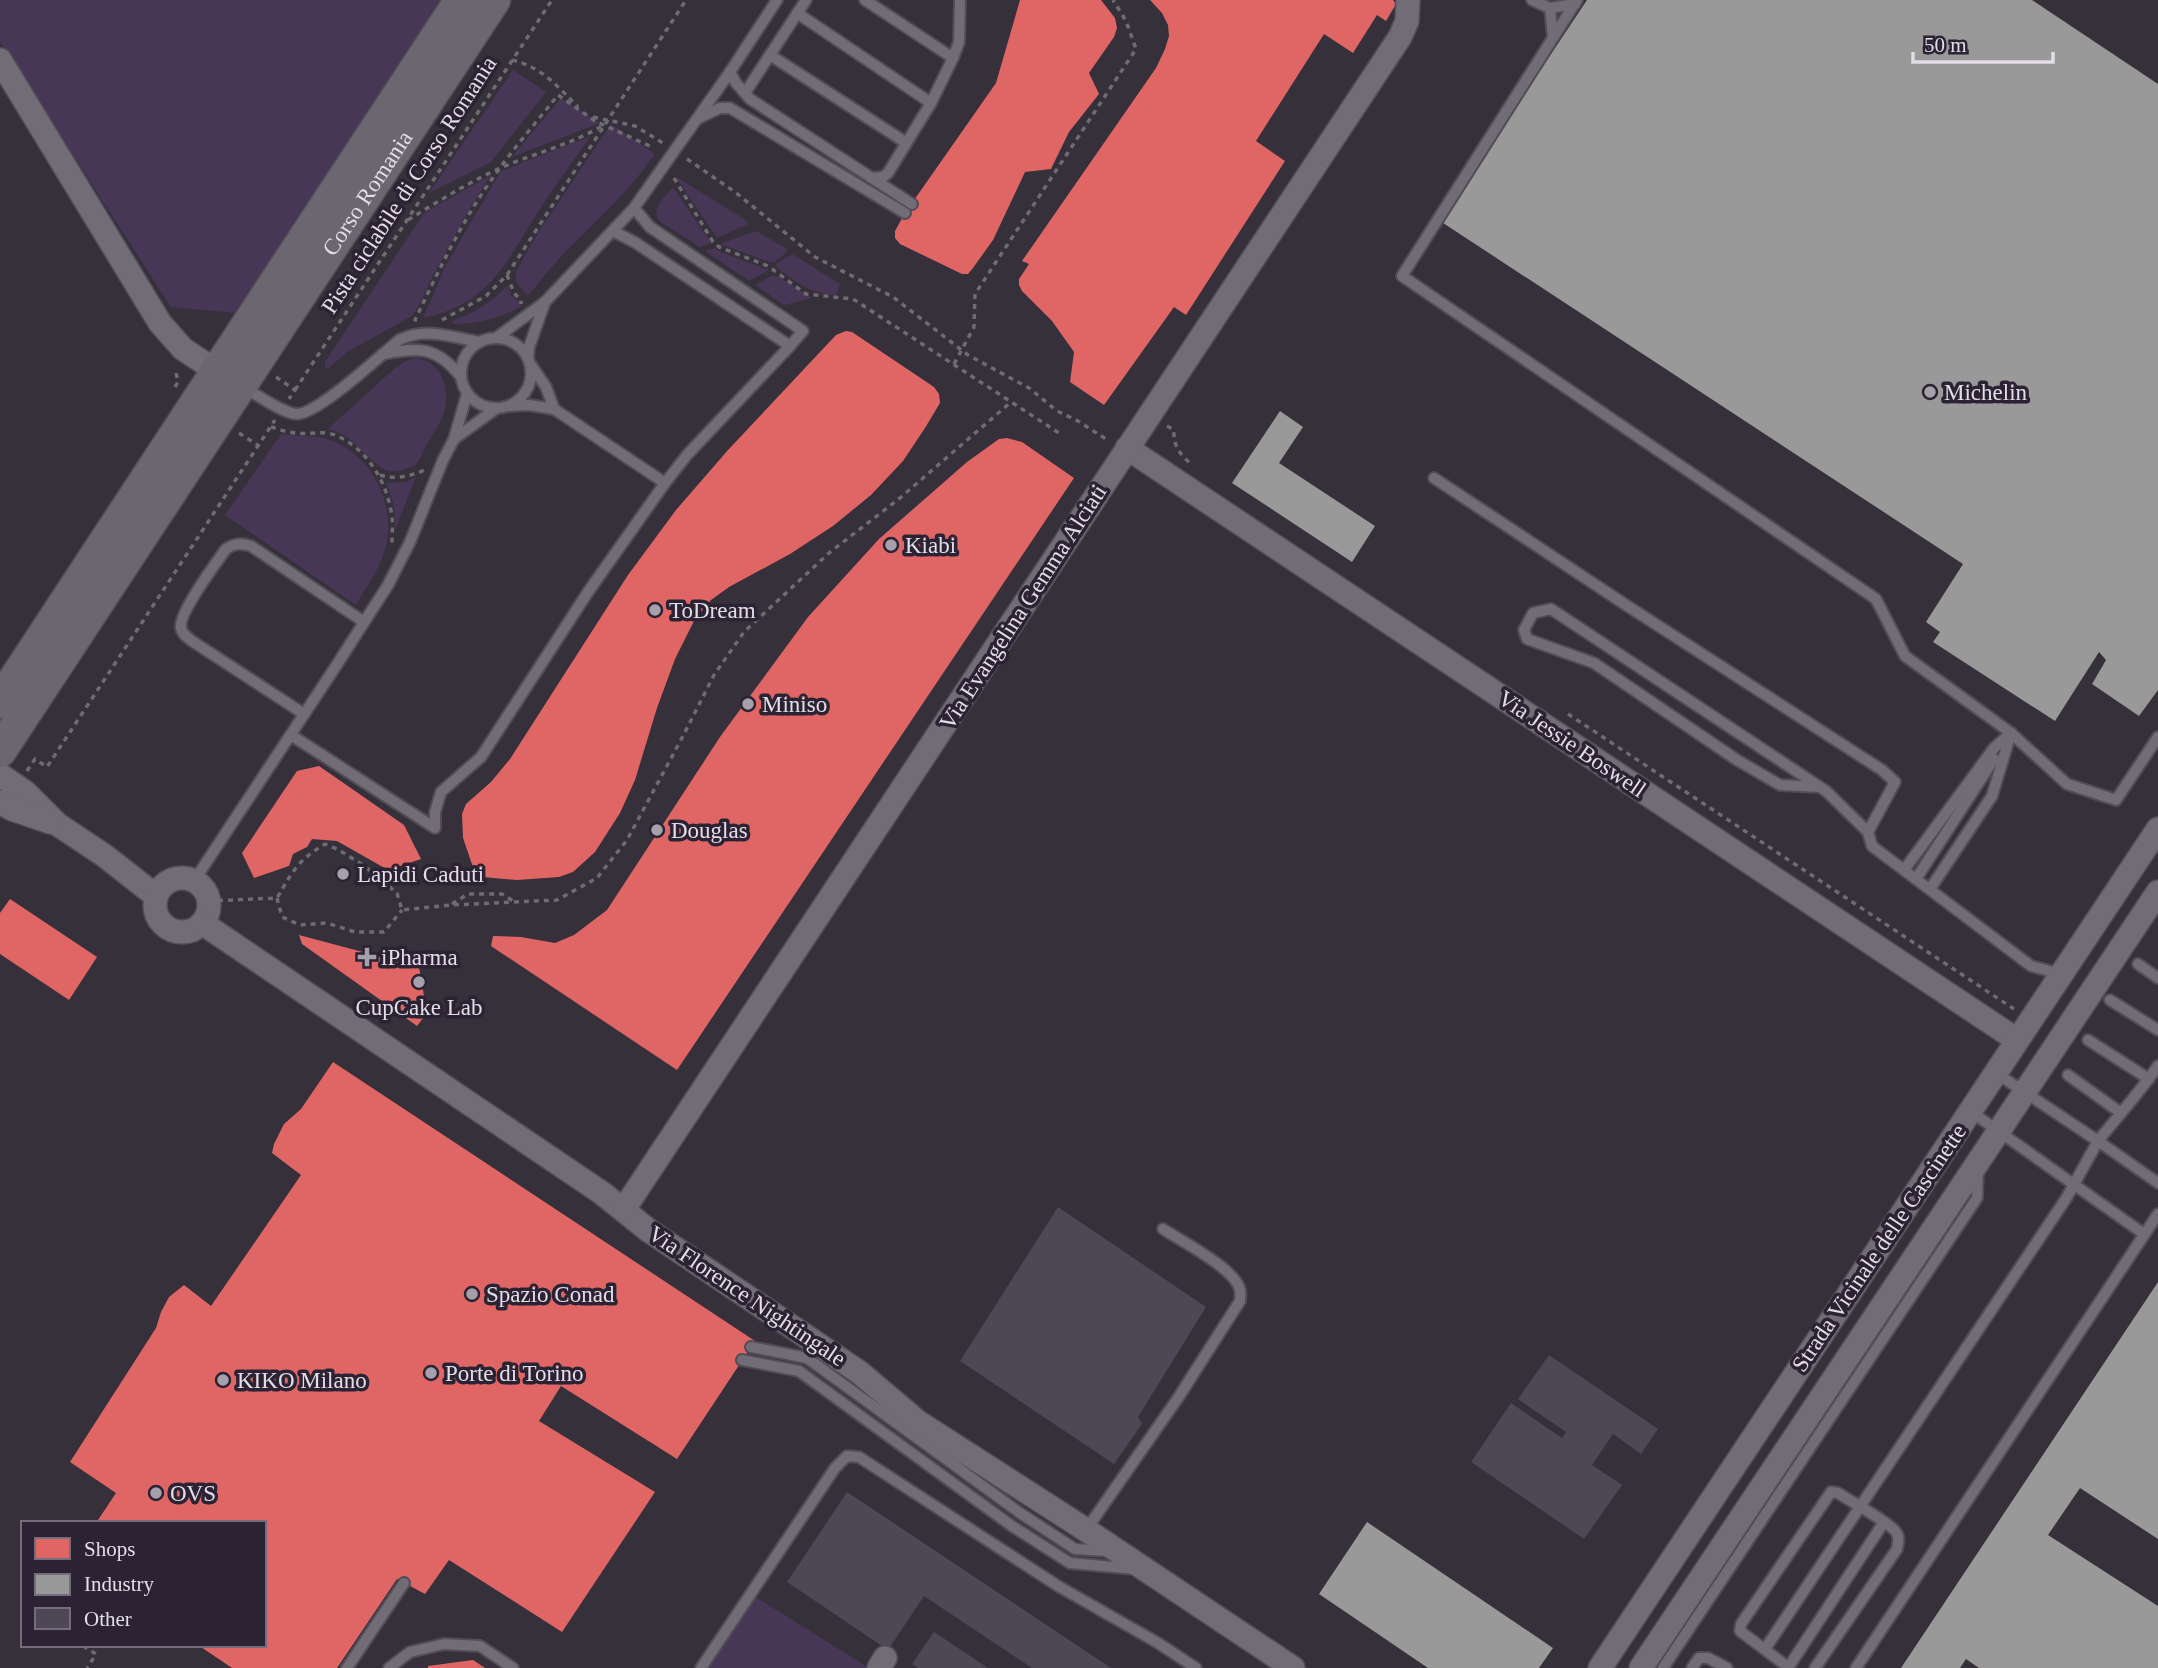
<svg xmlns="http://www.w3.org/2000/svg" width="2158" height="1668" font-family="Georgia,serif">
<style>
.green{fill:#483657}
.shops{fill:#e06666}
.industry{fill:#999}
.building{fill:#4e4755}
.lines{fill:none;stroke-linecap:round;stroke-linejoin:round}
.lane-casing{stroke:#514d55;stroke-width:14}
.street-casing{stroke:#514d55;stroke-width:26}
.secondary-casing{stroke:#514d55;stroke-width:35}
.path{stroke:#6e6b71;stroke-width:3.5;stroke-dasharray:5 5;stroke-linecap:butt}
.lane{stroke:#716c75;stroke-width:10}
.street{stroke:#716c75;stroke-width:23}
.secondary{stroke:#6c6671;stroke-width:32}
.poi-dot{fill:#a6a0ab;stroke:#2b2333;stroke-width:2.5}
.labels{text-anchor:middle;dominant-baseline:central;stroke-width:7;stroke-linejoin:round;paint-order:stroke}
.street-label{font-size:23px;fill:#e3dde8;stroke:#2b2333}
.poi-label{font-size:23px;fill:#e3dde8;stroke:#2b2333;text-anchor:start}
</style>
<rect width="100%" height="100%" fill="#35303a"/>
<!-- green -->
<g class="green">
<path d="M0,0H446L234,313L171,307L0,42Z"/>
<path d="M513,70L546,92L491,162L429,193Z"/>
<path d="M561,98L600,123L512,157Z"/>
<path d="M611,124L655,154C627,195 589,226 556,262C546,273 537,285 528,296L516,282V272L536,236Z"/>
<path d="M591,136C574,160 557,183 541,207C507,259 492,304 423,318L446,265L501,171Z"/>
<path d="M491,175C470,206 453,239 435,272C427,287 422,302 412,316L347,352L329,368H325V362L424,213Z"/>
<path d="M678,178L746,220L748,224L717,238L677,179Z"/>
<path d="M673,187L711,243L700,247L659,221C651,208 664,198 673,187Z"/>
<path d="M756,231L786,248L787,252L774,262H769L720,244Z"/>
<path d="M715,248L721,252L769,270L749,281L705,251Z"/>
<path d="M792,254L840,284L837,294L834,295C806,291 799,284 777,268L776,264Z"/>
<path d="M771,276L779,277L812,298L784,305L755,285Z"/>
<path d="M508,285L511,295L522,305C509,316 470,326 453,324L452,321C473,314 493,301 508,285Z"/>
<path d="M417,358C438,361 448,382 446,403C445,418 433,433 426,446C422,452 420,461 415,465C408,469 397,472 389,471C379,470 357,445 347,437C342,433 334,431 328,429L395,368L408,360Z"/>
<path d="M281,434C297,437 314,434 330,440C372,455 396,504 386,546C381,567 367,586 356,605L225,515Z"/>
<path d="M416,477L395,530C396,512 393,499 386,483L406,482Z"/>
<path d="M754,1596L869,1668H707Z"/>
</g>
<!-- shops -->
<g class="shops">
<path d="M1020,0H1101L1115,18L1117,28L1114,37L1089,73L1099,94L1069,132L1051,169L1025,172L993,240L973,268L968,274H962L900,244L895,238V231L905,213L996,83Z"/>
<path d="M1150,0H1393L1396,4L1386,21L1377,15L1353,53L1324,34L1256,141L1285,161L1186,315L1174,307L1104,405L1070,382L1074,352L1052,321L1022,291L1019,285V279L1029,264L1022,261L1156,68L1165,49L1169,36L1168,25L1162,13Z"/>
<path d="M846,331L852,332L934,387L939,394L940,403L925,428L903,461L871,495L833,526L790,554L729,587L711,600L695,619L675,659L657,708L635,780L620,813L595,852L573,872L559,877L517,880L483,877L474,870L463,838L462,814L466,804L491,782L510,759L628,575L676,510L728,450L836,335Z"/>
<path d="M1007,438L1022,442L1074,478L677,1070L491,946L493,936L521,937L555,943L574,935L607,910L720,737L808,617L879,539L967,462L999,439Z"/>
<path d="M319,766L404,825L421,859L388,870L337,841L312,839L307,847L293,854L289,866L254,878L242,853L297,771Z"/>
<path d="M10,899L97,957L69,1000L0,954V913Z"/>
<path d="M299,935L419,967L427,1013L417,1026L302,944Z"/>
<path d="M333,1062L755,1341L677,1459L561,1386L539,1421L655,1492L562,1632L449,1560L425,1594L397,1579L337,1668H232L198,1645H264V1523H96L116,1493L70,1462L156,1328L161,1312L169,1297L184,1285L211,1306L301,1175L272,1153L274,1144L284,1124L301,1109Z"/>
<path d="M473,1660L485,1668H428V1666Z"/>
</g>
<!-- industry -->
<g class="industry">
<path d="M1587,0H2032L2158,84V690L2139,716L2092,684L2106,660L2099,652L2055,721L1933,642L1940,632L1926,622L1963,564L1440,221Z"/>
<path d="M1280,411L1303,427L1279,463L1375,526L1352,562L1232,483Z"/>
<path d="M2158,1282V1539L2080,1488L2048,1535L2158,1606V1668H1979L1966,1659L1960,1668H1901Z"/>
<path d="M1367,1522L1553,1648L1539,1668H1428L1319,1594Z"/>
</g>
<!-- building -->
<g class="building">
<path d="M1058,1207L1206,1307L1138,1417L1142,1424L1114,1464L960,1361Z"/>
<path d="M1549,1355L1658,1429L1641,1454L1613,1434L1592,1465L1622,1485L1584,1539L1471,1462L1511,1403L1562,1438L1566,1432L1518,1399Z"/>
<path d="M847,1492L1111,1668H1032L924,1596L888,1650L787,1582Z"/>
<path d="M934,1632L988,1668H918L912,1664Z"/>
</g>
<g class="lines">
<defs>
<g id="lane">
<path d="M865,0L953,58"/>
<path d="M1532,0L1550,8L1575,4"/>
<path d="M1577,0L1402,276L1876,599L1905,656L2011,733L2067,784L2116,800L2158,737"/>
<path d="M1550,8L1553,37"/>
<path d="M797,13L931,103"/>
<path d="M770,55L905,142"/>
<path d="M730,72L736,83L750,99L912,204"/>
<path d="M745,93L806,0"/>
<path d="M699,118L720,108H730L905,213"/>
<path d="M871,178L883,177L888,173L931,103L953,58L959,42L960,0"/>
<path d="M634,208L650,227L803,331L790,346"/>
<circle cx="496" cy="373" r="35"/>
<path d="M496,338L545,302L634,208L730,72L777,0"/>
<path d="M383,354C418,347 437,346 461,377"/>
<path d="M528,359L529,347L545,302"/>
<path d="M531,365L546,387L554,409"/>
<path d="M243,387C256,394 284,414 297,414C318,414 380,356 399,340C426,327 452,337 479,342"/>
<path d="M509,406L529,405L554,409L665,483"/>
<path d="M454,439L497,408"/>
<path d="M1434,478L1629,607L1882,770L1895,782L1868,832L1872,846L2031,966L2061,974"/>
<path d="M304,714L192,641C187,637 182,634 181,628C178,614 216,563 226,549C235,543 241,543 251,546L364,622"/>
<path d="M291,735L435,828V812L441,792L481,757L588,592L665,483L687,455L790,346L636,243L613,231"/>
<path d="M1820,787L1780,785L1737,760L1594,663L1527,639L1524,630L1533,613L1551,609L1826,791L1868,832"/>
<path d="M1904,870L1994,748L2011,733"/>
<path d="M1916,879L1994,759"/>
<path d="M194,881L336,666L388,585L410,542L443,460L454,439L467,394"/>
<path d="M1930,889L1992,796L2011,733"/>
<path d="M2138,964L2158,978"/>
<path d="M2110,1000L2158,1030"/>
<path d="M2088,1040L2149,1079"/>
<path d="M1996,1073L2098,1141C2119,1115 2139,1093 2158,1066"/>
<path d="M2068,1075L2121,1113"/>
<path d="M1970,1111L2144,1234"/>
<path d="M751,1347L807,1358L1020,1513L1075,1549L1107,1551"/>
<path d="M742,1360L799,1371L1012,1526L1070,1563L1135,1569"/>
<path d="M1086,1530L1178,1398L1240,1301C1240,1297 1241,1294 1240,1290C1236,1269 1181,1241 1163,1229"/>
<path d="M1765,1649L2067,1197L2098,1141L2158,1183"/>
<path d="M1788,1667L1740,1631L1741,1624L1831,1492L1838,1493C1850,1501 1889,1522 1896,1532C1900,1537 1898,1543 1897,1549L1815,1668"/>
<path d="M347,1668L404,1583"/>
<path d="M389,1668L410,1652L444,1644L480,1646L513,1668"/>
<path d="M701,1668L835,1468L847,1456L859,1457L1058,1586L1158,1643L1196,1668"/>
<path d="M1663,1668L1977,1198L1978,1168"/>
<path d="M1692,1668L1699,1658H1708L1727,1668"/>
<path d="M1788,1668L1884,1522"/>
<path d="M1856,1668L2158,1214"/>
</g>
<g id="street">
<path d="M0,60L160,323L183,349L230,380"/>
<path d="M1127,448L2017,1040"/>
<path d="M0,775L25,792L57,824L105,856L156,896"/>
<path d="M0,802L12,809L50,822"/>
<circle cx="182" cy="905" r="27"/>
<path d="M202,923L602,1193L648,1230L859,1372L918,1422L1086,1530L1293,1668"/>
<path d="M624,1209L1400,37L1407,21L1408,0"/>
<path d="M879,1668L885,1658"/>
<path d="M1600,1668L2158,829"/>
<path d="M1641,1668L2158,892"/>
</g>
<g id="secondary">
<path d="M0,702L461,0"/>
<path id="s1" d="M0,751L494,0"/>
</g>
</defs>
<!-- lane casing -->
<use href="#lane" class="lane-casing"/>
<!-- street casing -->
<use href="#street" class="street-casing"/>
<!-- secondary casing -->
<use href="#secondary" class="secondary-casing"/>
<!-- path -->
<g class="path">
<path d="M512,60C542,67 557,86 578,107"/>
<path d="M593,117L635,126L663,143"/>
<path d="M687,159L735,192L815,257L893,297L968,355L1029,388L1057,411L1078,421L1109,441"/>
<path d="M674,178L713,242L719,247L768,266L806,294L853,299L1062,435"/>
<path d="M408,220C437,202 466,184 498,169C532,154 570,145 602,126"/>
<path d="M507,275L514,293L521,300V304"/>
<path d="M417,320H415C440,268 465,214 500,168C518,143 539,119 558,95L595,121L654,148"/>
<path d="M442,320L486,296L507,275L686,0"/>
<path d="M954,364L974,327L975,294L1136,49L1126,21L1113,0"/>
<path d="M276,377L295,390L289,399"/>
<path d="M175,387L178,382L175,368"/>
<path d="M295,390L552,0"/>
<path d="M1167,426L1174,430C1173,446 1180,454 1191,464"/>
<path d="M271,427C279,429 288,433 297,433C310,435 321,430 335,435C367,448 388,483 392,517C393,525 392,535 392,544"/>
<path d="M239,433L259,446"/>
<path d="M380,475C396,480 410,476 425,470"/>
<path d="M1568,714L2014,1009"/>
<path d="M27,771L35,759L47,767L275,420"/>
<path d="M277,898L282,917L300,925L327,923L355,932H384L402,910"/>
<path d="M208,901L277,898C293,871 297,861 325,844L339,850L363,865L397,893L402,910L451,905L557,900L597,878L627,840L683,736L714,675L744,632L829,553L900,498L1011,402"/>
<path d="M452,904L468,894H502L513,901"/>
<path d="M86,1645L85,1647L96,1654L87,1668"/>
</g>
<!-- lane -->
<use href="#lane" class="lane"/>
<!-- street -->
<use href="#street" class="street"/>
<!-- secondary -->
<use href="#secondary" class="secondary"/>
</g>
<!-- markers -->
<g class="poi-dot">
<circle cx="1930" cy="392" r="7"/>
<circle cx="891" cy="545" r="7"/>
<circle cx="655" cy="610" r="7"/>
<circle cx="748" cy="704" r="7"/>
<circle cx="657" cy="830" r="7"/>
<circle cx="343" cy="874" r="7"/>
<path d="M363.5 946.5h7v7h7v7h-7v7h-7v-7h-7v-7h7z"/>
<circle cx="419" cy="982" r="7"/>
<circle cx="472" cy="1294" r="7"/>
<circle cx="431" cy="1373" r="7"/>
<circle cx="223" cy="1380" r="7"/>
<circle cx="156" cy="1493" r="7"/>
</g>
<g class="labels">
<!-- street labels -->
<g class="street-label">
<text transform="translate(409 185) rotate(-57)">Pista ciclabile di Corso Romania</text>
<text stroke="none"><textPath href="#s1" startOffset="668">Corso Romania</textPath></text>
<text transform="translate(1023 607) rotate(-57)">Via Evangelina Gemma Alciati</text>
<text transform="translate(1572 744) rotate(34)">Via Jessie Boswell</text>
<text transform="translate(1879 1248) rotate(-56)">Strada Vicinale delle Cascinette</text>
<text transform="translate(747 1296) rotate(34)">Via Florence Nightingale</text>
</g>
<!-- poi labels -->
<g class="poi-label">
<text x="1944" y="392">Michelin</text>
<text x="905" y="545">Kiabi</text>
<text x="669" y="610">ToDream</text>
<text x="762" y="704">Miniso</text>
<text x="671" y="830">Douglas</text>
<text x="357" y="874">Lapidi Caduti</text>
<text x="381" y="957">iPharma</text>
<text x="419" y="1007" text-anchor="middle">CupCake Lab</text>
<text x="486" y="1294">Spazio Conad</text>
<text x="445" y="1373">Porte di Torino</text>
<text x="237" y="1380">KIKO Milano</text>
<text x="170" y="1493">OVS</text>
</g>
</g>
<!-- legend -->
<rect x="21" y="1521" width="245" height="126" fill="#2b2333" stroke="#756d7b" stroke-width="2"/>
<rect x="35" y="1538" width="35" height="21" fill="#e06666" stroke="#756d7b" stroke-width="2"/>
<text x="84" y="1556" font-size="21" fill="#e3dde8">Shops</text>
<rect x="35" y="1574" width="35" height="21" fill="#999999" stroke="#756d7b" stroke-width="2"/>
<text x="84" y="1591" font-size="21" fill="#e3dde8">Industry</text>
<rect x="35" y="1608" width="35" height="21" fill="#4e4755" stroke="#756d7b" stroke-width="2"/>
<text x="84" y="1626" font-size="21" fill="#e3dde8">Other</text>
<!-- scale -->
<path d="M1913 52v10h140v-10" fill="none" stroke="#e3dde8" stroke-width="3.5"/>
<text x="1924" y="52" font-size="21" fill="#e3dde8" stroke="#2b2333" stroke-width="5" paint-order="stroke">50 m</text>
</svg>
